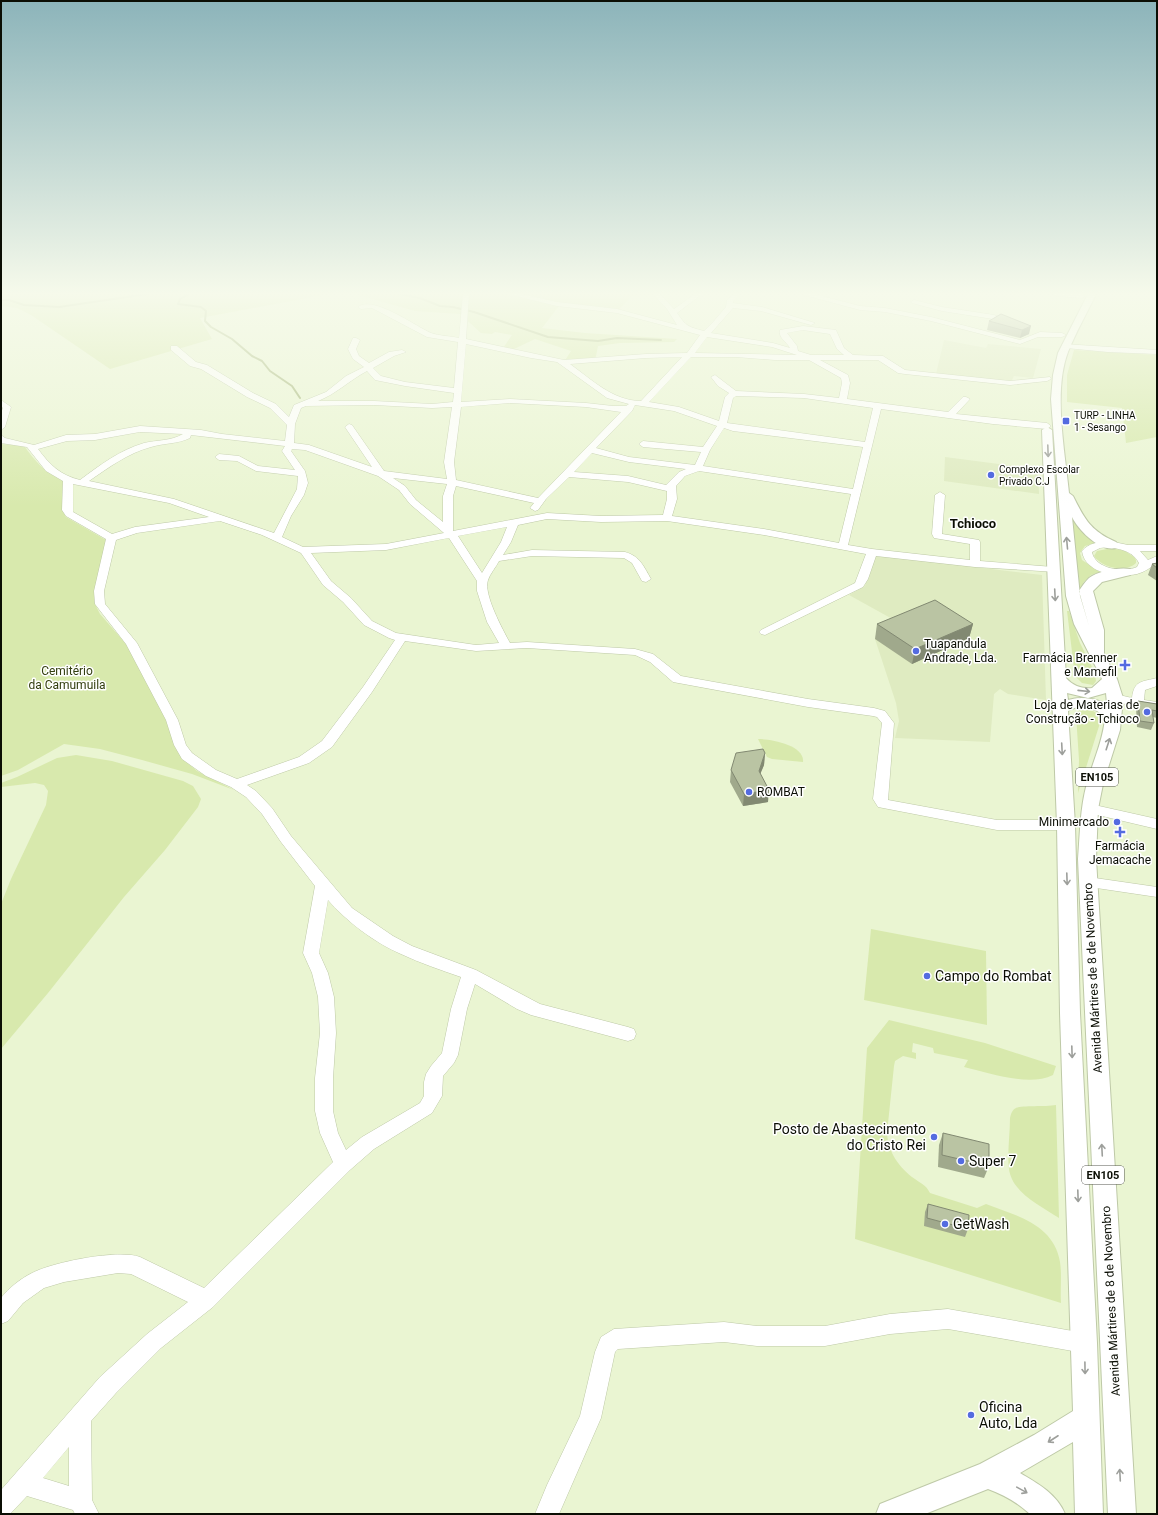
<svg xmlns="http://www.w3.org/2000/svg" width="1158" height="1515" font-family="Roboto,sans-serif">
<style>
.built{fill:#dfebc1}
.green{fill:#d8e9ad}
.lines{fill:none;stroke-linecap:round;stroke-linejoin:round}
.stream{stroke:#a3b476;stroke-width:2}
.minor-casing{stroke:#bec9a7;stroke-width:1}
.major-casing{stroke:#bec9a7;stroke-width:2}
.minor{fill:#fff;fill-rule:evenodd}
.major{fill:#fff;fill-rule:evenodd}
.wall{fill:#a0a98c}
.shaded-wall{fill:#828972}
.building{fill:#bac4a3;stroke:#828972}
.oneway{stroke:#9d9f9b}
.poi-dot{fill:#546be0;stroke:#fff;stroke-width:1.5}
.labels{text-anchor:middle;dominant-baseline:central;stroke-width:3;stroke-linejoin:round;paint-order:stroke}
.far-poi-label{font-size:10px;fill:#0b0e04;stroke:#fff;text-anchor:start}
.shield{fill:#fff;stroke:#54564f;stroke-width:1}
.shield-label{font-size:11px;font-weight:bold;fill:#0b0e04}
.poi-label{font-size:12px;fill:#0b0e04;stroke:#fff;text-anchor:end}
.park-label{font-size:12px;fill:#333e0f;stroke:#fff}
.street-label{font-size:12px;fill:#0b0e04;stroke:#fff}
.far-district-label{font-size:13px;font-weight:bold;fill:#0b0e04;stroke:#fff}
.near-poi-label{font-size:14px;fill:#0b0e04;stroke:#fff;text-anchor:start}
</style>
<rect width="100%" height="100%" fill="#eaf5d2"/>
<!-- built -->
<g class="built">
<path d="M944,340L986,348L988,344L1041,349L1033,378L1014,376L1011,382L936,374Z"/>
<path d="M945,457L1038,469L1039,494L944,481Z"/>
<path d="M875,555L1042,575L1046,700L1008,694L1000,689L994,694L990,742L895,738L899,721L896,703L875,639L905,626L849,595L865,586Z"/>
</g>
<!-- green -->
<g class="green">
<path d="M1,294H328L200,318L212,339L110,369L31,315L17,308L1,306Z"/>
<path d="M355,294H663L632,296L617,311L559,306L542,328L585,333L677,339L674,342L620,343L598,346L595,361L564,362L571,351L535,339L512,350L503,348L512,335L495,332L492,334L481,333L460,314L415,311Z"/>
<path d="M1074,350L1157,355V437L1126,443L1122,408L1067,402V375Z"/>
<path d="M1,444L24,446C37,463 43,471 63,480V511L66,517L106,540L94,593L95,604L100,614L126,644L167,721L183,759L197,771L234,790L192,774L142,760L100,749L64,744L18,770L1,776Z"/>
<path d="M1073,521L1084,533L1098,542L1085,546L1080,553L1082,560L1100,572L1091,575L1083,583L1082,598L1077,576Z"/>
<path d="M1112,548L1125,551L1134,557L1136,560V563C1126,573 1102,568 1094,556L1097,551Z"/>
<path d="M1067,611H1069L1080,643L1094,671L1096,681L1093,685L1082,683L1075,676Z"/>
<path d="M1082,709C1092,709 1100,712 1100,723L1078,793L1079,760L1076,715L1078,711Z"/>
<path d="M758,739C771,739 805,745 803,762L772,759L767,757Z"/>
<path d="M76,755L112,761L183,781L193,786L201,799L198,807L165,850L124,897L48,993L1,1049V904L11,879L46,805L48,791L44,785L35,783L1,787V783L17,777L57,758Z"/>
<path d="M871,929L986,951L987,1025L864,1000Z"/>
<path d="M889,1020L985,1043L1056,1066L1053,1075C1029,1087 989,1073 964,1067L968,1060L934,1053L933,1048L913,1043L912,1052L916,1053V1059L903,1056L895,1061L894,1066L887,1133C888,1152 899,1168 915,1179C923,1185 925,1184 930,1193L977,1208L986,1204C1018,1216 1054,1225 1060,1262C1062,1275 1060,1290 1061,1303L855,1239L867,1048Z"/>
<path d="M1056,1105L1059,1218C1041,1206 1012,1193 1009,1169C1007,1153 1010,1135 1010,1118C1011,1114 1012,1110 1016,1108C1023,1105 1045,1107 1056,1105Z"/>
</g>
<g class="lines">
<!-- stream -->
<g class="stream">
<path d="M185,294L187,295L180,299L178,304L201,307L206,311L205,321L211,327L232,339L252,356L262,361L270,371L292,386L300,398"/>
<path d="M399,294L420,298L440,306L453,307L474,312L548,337L598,341L617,338L661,340"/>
<path d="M1,300H9L24,305L59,307L147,294"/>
</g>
<defs>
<g id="minor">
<path d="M463,294H469L466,339L564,360L646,354L687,353L700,335L617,313L557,306L512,295L511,294H522L557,302L617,309L677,325L667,309L659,301L654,294H660L674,309L695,294H702L677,313C686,326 688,327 704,331L714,321L726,307L727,300L733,294H740L733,301V303L762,307L815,323L811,325L761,311L733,308L711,333L773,343L790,348C787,342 778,338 780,330L803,326L836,330L844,348L853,355L883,356L905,370L1010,381L1050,377L1051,379L1047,381L1010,385L905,374L898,373L878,360H820L848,375L850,383L847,399L948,412L963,397H966L970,399L956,414L1047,423L1051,426L1047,429L993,424L881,409L848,545L872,549L970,560V544L934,538L932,534L935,495L940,492L945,495L942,534L979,540L980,542V561L1053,567L1058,570L1057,572L975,567L876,556L868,579L863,587L765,635L761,634L759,632L761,630L855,583L866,554L764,535L667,521L601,522L547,519L518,525L511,542L503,555L532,550L625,552C640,556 644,567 651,579L646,582L642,581L632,563L624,558L532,556L499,561C496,567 490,574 488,580C483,594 503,630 510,643L527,642L635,649L653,654L681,676L808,699L874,708L885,711L894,723L888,800L997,820H1066L1071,822L1073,825L1071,828L1066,830H997L878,807L873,799L882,723L877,717L873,716L808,707L673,682L650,662L635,655L527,648L476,651L405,641L372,692L332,747L309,763L247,785L256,791L272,808L291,836L352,908L393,936L412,946L476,970L540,1004L628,1027L634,1029L636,1034L634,1039L628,1041L531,1015L517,1009L475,984L467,1009L458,1055L454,1063L443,1076L442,1096L432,1113L374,1149L350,1170L213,1307L161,1348L116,1393L91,1421L92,1500L99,1514H75L73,1510L27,1496L10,1514H1V1490L100,1377L147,1334L188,1302L131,1274L118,1273L64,1282L44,1288L23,1303L8,1321L1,1324V1298C9,1288 20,1279 32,1273C53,1262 119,1249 140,1257L204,1288L333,1162L320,1133L315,1111V1078L320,1033L318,997L312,973L303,953L315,886L281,842L262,814L246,797L231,787L206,776L182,759L174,745L166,720L126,644L95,604L94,591L106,539L66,516L62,510L63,481L46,471L27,447L1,443V435L5,438L34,445L66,435L95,434L140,426L201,430L222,434L285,441L287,425L270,408L247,397L201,369L190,366L171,350V346H177L196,362L207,365L253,393L276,404L289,417L294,405L326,392L346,376L364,367L353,359L348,349L353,338H356L360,340L356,349L359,356L369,363L389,352L402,350L406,352L394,356L373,368L381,376L405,382L454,388L458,342L427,337L372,308L361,309L358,307C373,295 415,326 431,333C439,336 450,336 459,338ZM803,330L830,334L837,349L844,355H811L798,351L797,346L787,333ZM707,337L772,347L797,355L695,353ZM466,344L531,358L557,362L607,398L629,404L626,406H613L586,403L510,399L461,402ZM682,357L641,401C613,401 591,379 570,364L646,358ZM691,357H736L775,360H809L841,378L842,383L839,398L804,394L736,391L715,375L711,377L718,386L729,393L725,397L719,421L679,407L649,402ZM367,371L375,380L405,386L454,393L453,402L432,404L374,401H318C336,394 350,380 367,371ZM736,396L804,398L873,408L865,442L727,423L733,398ZM510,403L586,407L621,412L538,498L456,480L454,462L461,407ZM374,405L432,408L452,407L444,462L447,479L384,471L352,425L349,424L345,427L372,467L309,445L294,443L295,424L301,408L306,406ZM635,405L674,411L717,426L703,447L643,441L639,444L643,447L701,452L695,465L629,457L596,448L632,411ZM724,428L733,431L863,447L853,489L703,466L710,450ZM140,432L183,434C171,441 157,440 144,443C120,450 100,465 80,480C60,475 50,465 38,449L67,441L95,440ZM191,435L285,446L282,451L295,470L258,466L239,456L219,454L215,457L219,460L237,461L256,471L298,476L297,489L274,533L174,499L89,481C108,468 128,453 151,447C164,443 178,444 190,438ZM292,449L305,450L378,476L399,490L410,504L444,533L386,544L303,547L282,537L291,516L304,495L308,483L305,471L291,451ZM592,453L629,462L686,469L679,472L666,485L628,476L574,472ZM699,471L851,494L839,543L764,529L672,516L677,499L676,486L685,476ZM569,477L628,482L667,491V499L663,515L601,516L547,513L453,531V496L456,486L534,503L530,508L535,511L538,510L546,499ZM393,478L447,484L443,496V522L416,500L405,486ZM73,484L169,503L209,517L135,527L112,534L73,512ZM220,521L262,535L301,553L323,585L343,602L364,625L389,638L395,640L363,687L322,741L299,757L237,779L216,770L192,753L186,745L178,720L137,643L105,604L104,591L116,540L137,533ZM507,527L501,542L482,573L458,536ZM449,538L477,581V591L487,622L499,643L476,645L396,633L372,621L351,598L331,581L311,553L386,550ZM328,900C346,921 375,943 401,954C420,963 441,970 461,977L451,1009L442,1053L431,1066L426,1074L424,1082V1096L420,1103L362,1137L346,1150L338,1133L333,1111V1078L336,1033L334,997L328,973L319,953ZM69,1447V1486L43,1478Z"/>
<path d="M803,294H814L860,306L885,308L931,317L1020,340L1040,332L1062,333L1066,335L1062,337H1038L1020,344L931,321L885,312L860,310L804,295Z"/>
<path d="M1053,294H1082L1085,296L1082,298L1056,296Z"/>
<path d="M914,300L942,307L994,315L1017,323L1013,325L993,319L942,311L912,303L911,302Z"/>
<path d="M1063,344L1157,350V354L1108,352L1066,348L1062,346Z"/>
<path d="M1,400L11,407L5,427L1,430V413L3,408L1,406Z"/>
<path d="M1109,541L1128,545H1157V551H1140L1148,560L1157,556V563C1151,567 1145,572 1137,574C1119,578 1085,574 1082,551C1089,543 1098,542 1109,541ZM1109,547C1120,549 1133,551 1139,563L1137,567C1123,573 1095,569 1092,552L1100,548Z"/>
<path d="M1157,678V686L1145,690L1144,700L1157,702V710L1115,702L1111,701L1109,698L1111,695L1115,694L1132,698C1134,680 1142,682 1157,678Z"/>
<path d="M1090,804L1157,819V829L1085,812L1083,809L1085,806Z"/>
<path d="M1088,877L1157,887V897L1083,886L1081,882L1083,878Z"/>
<path d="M948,1309L1084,1333L1091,1336L1094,1343L1091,1350L1084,1353L948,1329L890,1334L825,1346H757L724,1342L618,1349L615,1352L601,1418L559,1514H535L547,1485L580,1416L595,1352L601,1337L614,1329L724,1322L757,1326H825L890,1314Z"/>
</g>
<path id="major" d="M1088,294H1096C1087,313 1076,332 1068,352C1053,391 1065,452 1069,493L1073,496C1085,520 1091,531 1116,542L1118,545L1116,548C1100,552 1079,531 1072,517L1080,596L1089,626L1079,591C1082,586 1085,582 1089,578C1098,571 1119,567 1130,569L1131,572L1130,575L1102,582L1093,591L1104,630V654L1117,679L1123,698L1120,730L1103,784L1098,809L1096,859L1136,1514H1108L1078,859C1080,834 1080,808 1087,783C1093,761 1103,741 1105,718C1096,707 1081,703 1068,711L1075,825L1080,1013L1097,1343L1103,1514H1075L1073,1442L1020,1473C1037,1483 1057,1494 1065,1514H1030C1017,1502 1004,1495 988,1489L925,1514H876L880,1504L980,1464L1034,1435L1073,1411L1060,1013L1057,825L1042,430L1047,427L1052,430L1066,678C1073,686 1082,689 1092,688L1102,679L1074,624L1066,596L1051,399L1053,375L1058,353ZM1067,693L1088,698L1106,693L1107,704C1094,698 1081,696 1068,700Z"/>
</defs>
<!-- minor casing -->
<use href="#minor" class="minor-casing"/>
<!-- major casing -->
<use href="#major" class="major-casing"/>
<!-- minor -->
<use href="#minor" class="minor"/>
<!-- major -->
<use href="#major" class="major"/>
</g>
<!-- wall -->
<g class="wall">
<path d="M1001,314L1029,334L1020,338L987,330L989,321Z"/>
<path d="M1157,563V581L1148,575L1152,564Z"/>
<path d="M877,624H973L969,638L912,664L875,639Z"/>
<path d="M1138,701L1157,704V718L1153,717L1154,723L1151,730L1137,727L1136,707Z"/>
<path d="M765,753L764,765L760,774L768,802L743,806L730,782L731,770Z"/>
<path d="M943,1133L989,1166L984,1178L938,1167L939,1145Z"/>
<path d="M928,1204L968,1229L965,1237L924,1226L925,1212Z"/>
</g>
<!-- shaded-wall -->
<g class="shaded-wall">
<path d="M1031,326L1029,334L1020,338L1022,330Z"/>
<path d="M973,624L969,638L912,664L915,649Z"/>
<path d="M765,753L764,765L757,782L759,771Z"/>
<path d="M769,790L768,802L743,806L744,794Z"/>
</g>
<!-- building -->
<g class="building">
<path d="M1001,314L1031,326L1022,330L989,321Z"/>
<path d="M1157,563V568L1152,564Z"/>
<path d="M935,600L973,624L915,649L877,624Z"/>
<path d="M1138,701L1157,704V711L1152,710L1154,723L1140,721Z"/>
<path d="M763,749L765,753L759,771L769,790L744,794L731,770L736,753Z"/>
<path d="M943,1133L989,1144V1166L942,1155Z"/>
<path d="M928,1204L969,1215L968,1229L927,1218Z"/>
</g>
<!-- one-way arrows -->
<defs><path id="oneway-shaft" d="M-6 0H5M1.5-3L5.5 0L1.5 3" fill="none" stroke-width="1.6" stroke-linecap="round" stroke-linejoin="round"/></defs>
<g class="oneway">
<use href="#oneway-shaft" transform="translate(1048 451) rotate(88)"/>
<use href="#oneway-shaft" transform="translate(1067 543) rotate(-95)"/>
<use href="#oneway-shaft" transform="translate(1055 595) rotate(87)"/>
<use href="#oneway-shaft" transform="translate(1084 691) rotate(6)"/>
<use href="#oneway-shaft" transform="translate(1108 744) rotate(-72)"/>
<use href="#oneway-shaft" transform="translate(1062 749) rotate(87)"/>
<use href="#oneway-shaft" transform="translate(1067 879) rotate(88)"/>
<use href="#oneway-shaft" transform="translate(1072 1052) rotate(88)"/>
<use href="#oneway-shaft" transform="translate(1102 1150) rotate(-93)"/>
<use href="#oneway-shaft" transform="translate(1078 1196) rotate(88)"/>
<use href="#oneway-shaft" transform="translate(1085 1368) rotate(89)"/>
<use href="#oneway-shaft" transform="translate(1053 1439) rotate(147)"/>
<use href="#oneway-shaft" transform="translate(1120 1475) rotate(-93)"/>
<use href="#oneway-shaft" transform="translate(1022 1490) rotate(29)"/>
</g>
<!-- sky -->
<linearGradient id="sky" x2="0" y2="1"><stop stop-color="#8cb4ba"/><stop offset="0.58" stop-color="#f6faeb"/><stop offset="1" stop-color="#f6faeb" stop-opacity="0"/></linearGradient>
<rect width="1158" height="506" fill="url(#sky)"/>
<!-- markers -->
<g class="poi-dot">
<rect x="1062" y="417" width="8" height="8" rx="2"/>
<circle cx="991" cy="475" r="4"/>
<circle cx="916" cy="651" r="4"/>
<path d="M1123 659h4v4h4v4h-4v4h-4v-4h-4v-4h4z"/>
<circle cx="1147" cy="712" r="4"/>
<circle cx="749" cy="792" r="4"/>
<circle cx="1117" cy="822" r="4"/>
<path d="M1118 826h4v4h4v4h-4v4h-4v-4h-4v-4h4z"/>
<circle cx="927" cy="976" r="4"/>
<circle cx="934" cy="1137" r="4"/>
<circle cx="961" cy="1161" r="4"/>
<circle cx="945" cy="1224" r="4"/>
<circle cx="971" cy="1415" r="4"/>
</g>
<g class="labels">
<!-- far-poi labels -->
<g class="far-poi-label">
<text x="1074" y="415">TURP - LINHA<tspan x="1074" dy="12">1 - Sesango</tspan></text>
<text x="999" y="469">Complexo Escolar<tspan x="999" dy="12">Privado C.J</tspan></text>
</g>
<!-- shield labels -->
<g class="shield">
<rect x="1076" y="768" width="42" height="18" rx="3"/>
<rect x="1082" y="1166" width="42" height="18" rx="3"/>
</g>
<g class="shield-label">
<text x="1097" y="777">EN105</text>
<text x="1103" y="1175">EN105</text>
</g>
<!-- poi labels -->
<g class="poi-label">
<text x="924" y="644" text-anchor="start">Tuapandula<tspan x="924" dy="14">Andrade, Lda.</tspan></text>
<text x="1117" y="658">Farmácia Brenner<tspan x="1117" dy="14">e Mamefil</tspan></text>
<text x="1139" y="705">Loja de Materias de<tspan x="1139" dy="14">Construção - Tchioco</tspan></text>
<text x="757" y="792" text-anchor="start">ROMBAT</text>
<text x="1109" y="822">Minimercado</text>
<text x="1120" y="846" text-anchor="middle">Farmácia<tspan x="1120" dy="14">Jemacache</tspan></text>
</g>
<!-- park labels -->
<g class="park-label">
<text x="67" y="671">Cemitério<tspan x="67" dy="14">da Camumuila</tspan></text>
</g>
<!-- street labels -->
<g class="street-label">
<text transform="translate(1093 978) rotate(-93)">Avenida Mártires de 8 de Novembro</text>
<text transform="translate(1111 1301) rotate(-93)">Avenida Mártires de 8 de Novembro</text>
</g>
<!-- far-district labels -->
<g class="far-district-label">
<text x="973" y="523">Tchioco</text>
</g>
<!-- near-poi labels -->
<g class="near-poi-label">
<text x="935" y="976">Campo do Rombat</text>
<text x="926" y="1129" text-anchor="end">Posto de Abastecimento<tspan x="926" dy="16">do Cristo Rei</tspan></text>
<text x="969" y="1161">Super 7</text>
<text x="953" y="1224">GetWash</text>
<text x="979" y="1407">Oficina<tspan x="979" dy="16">Auto, Lda</tspan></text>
</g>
</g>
<!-- border -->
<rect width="1158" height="1515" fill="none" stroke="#0b0e04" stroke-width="4"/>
</svg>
